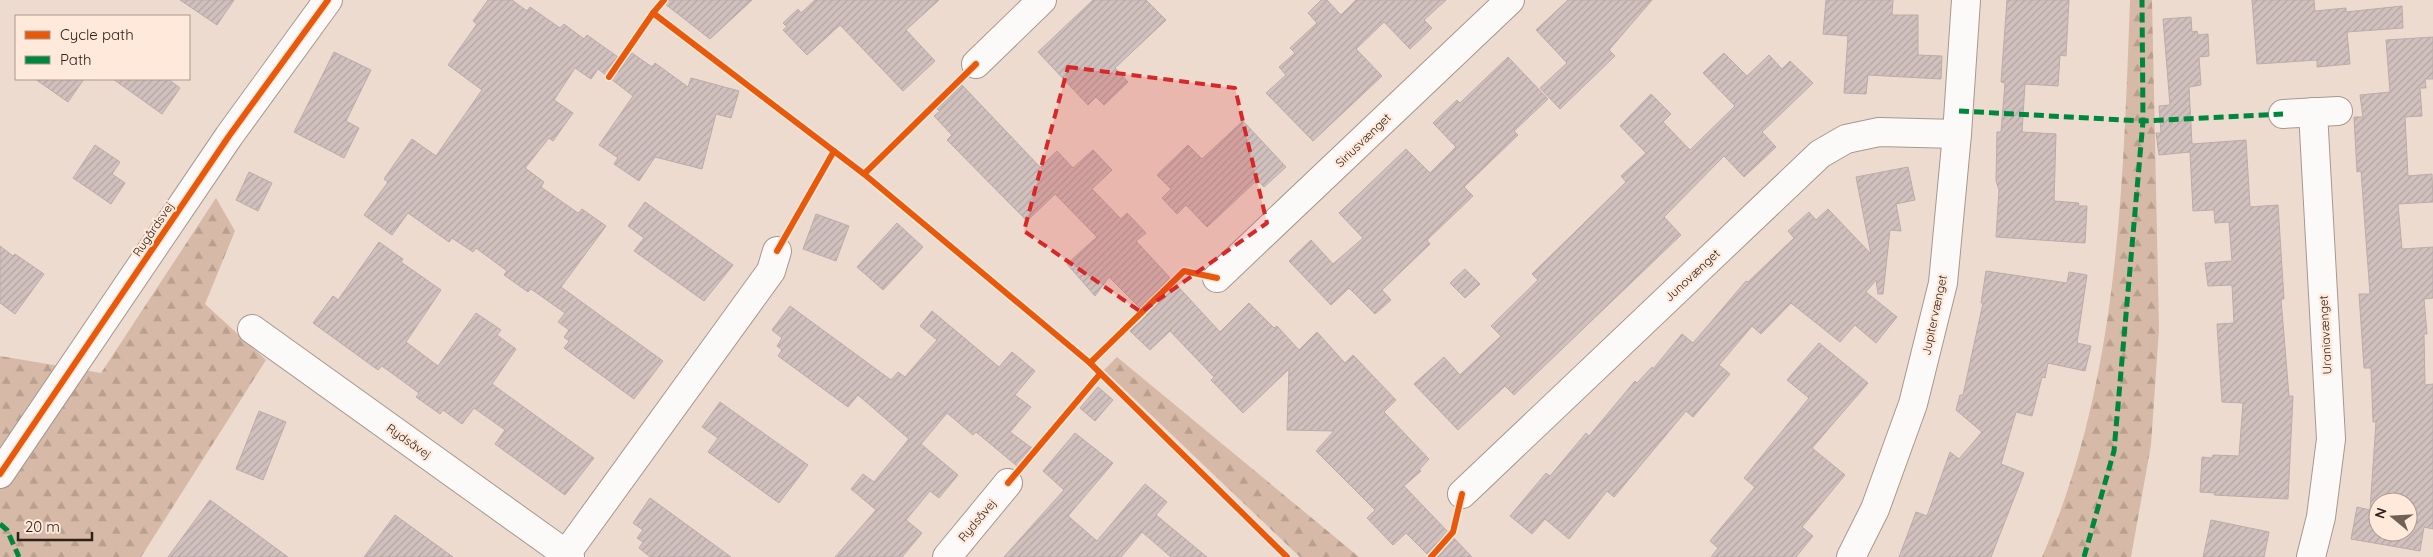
<svg xmlns="http://www.w3.org/2000/svg" width="2433" height="557" font-family="Quicksand,sans-serif">
<style>
.forest{fill:url(#forest-firs)}
.building{fill:url(#building-hatch);stroke:#bbacaa;fill-rule:evenodd}
.lines{fill:none;stroke-linecap:round;stroke-linejoin:round}
.minor-casing{stroke:#a6988f;stroke-width:30}
.secondary-casing{stroke:#a6988f;stroke-width:30}
.minor{stroke:#fcfaf8;stroke-width:28}
.secondary{stroke:#fcfaf8;stroke-width:28}
.quiet{stroke:#00873e;stroke-width:5;stroke-dasharray:10 5;stroke-linecap:butt}
.cycleway-casing{stroke:#fee9db;stroke-width:9}
.cycleway{stroke:#e8590c;stroke-width:6}
.marked{fill:#d62828;fill-opacity:0.2;stroke:#d62828;stroke-width:4;stroke-dasharray:10 6;stroke-linejoin:round}
.labels{text-anchor:middle;dominant-baseline:central;stroke-width:4.5;stroke-linejoin:round;paint-order:stroke}
.street-label{font-size:12px;fill:#2c2017;stroke:#fee9db}
</style>
<defs>
<pattern id="forest-firs" width="22" height="20" patternUnits="userSpaceOnUse" patternTransform="scale(1.25)"><rect width="22" height="20" fill="#d6b9a6"/><path d="M5 1l3.5 6h-7zM16 11l3.5 6h-7z" fill="#b89f8e"/></pattern>
<pattern id="building-hatch" width="6" height="6" patternUnits="userSpaceOnUse" patternTransform="scale(1.25)"><rect width="6" height="6" fill="#d0c0be"/><path d="M-1 1l2-2M0 6l6-6M5 7l2-2" fill="none" stroke="#b3a5a3"/></pattern>
</defs>
<rect width="100%" height="100%" fill="#eedbcf"/>
<!-- forest -->
<g class="forest">
<path d="M2130,0H2152L2159,329L2151,445L2131,557H2042C2119,381 2123,188 2130,0Z"/>
<path d="M216,198L235,231L205,304L266,360L141,557H0V356L101,373Z"/>
<path d="M1117,357L1359,557H1300L1104,370Z"/>
</g>
<!-- building -->
<g class="building">
<path d="M180,0H234L217,25Z"/>
<path d="M488,0H512L527,11L530,7L560,28L564,24L584,39L587,35L625,62L632,53L652,67L655,63L688,87L691,78L739,91L731,118L716,114L702,169L655,157L639,181L614,164L618,158L599,145L633,96L598,69L591,79L575,68L554,100L573,113L553,141L549,138L525,168L544,182L541,187L578,213L582,209L606,226L561,287L663,361L634,399L564,348L569,341L564,337L569,330L558,322L565,313L531,289L528,292L504,275L507,271L476,248L473,252L452,238L449,242L408,213L392,235L364,215L388,182L384,179L412,139L436,156L482,90L448,65L477,24L473,21Z"/>
<path d="M660,0H752L710,39Z"/>
<path d="M815,0H939L906,30L935,61L903,91L840,25L807,55L783,30L787,27L783,23L798,9L801,13Z"/>
<path d="M1093,0H1146L1166,20L1115,68L1128,82L1104,105L1096,97L1088,105L1038,52Z"/>
<path d="M1321,0H1327L1341,15L1356,0H1446L1424,20L1432,28L1410,49L1384,22L1356,49L1382,76L1313,141L1266,93L1286,75L1279,67L1295,53L1290,48L1317,23L1308,13Z"/>
<path d="M1568,0H1652L1609,50L1615,56L1560,109L1540,88L1567,63L1536,30Z"/>
<path d="M1826,0H1893L1892,15H1918V55L1942,56L1941,79L1868,75L1866,94L1844,93L1848,36L1823,34Z"/>
<path d="M2007,0H2069L2066,56L2060,55L2058,86L2025,84L2022,132L2056,134L2054,201L2079,203L2078,206H2087L2085,243L1996,237L1999,190L1996,181L1997,132H2001L2005,83L2001,82Z"/>
<path d="M2252,0H2314L2315,11L2346,8V12L2402,6L2403,28L2347,32L2350,64L2317,67V60L2257,64Z"/>
<path d="M2191,17L2192,32L2197,31L2198,35L2208,34L2209,56L2199,57L2201,85L2189,87L2192,144L2246,140L2250,207L2278,205L2284,299H2281L2289,396H2293L2288,499L2214,495L2215,493L2200,492L2202,457L2212,458L2213,455L2239,456L2243,403L2222,402L2217,324L2234,323L2232,285L2208,286L2205,263L2232,261L2229,222L2215,223L2214,210L2193,211L2190,152L2159,155L2156,133H2161L2159,106L2170,105L2163,19Z"/>
<path d="M2433,37V79H2425L2426,88H2420L2422,116L2405,117L2408,176L2432,174L2433,202L2398,204L2402,249L2433,247V298L2424,299L2427,334H2424L2425,385L2433,384V529L2424,527L2420,551L2351,539L2357,507L2370,510L2376,422H2373L2371,368H2364L2359,294H2370L2361,171L2357,172L2354,117H2363L2360,95L2390,92L2386,40ZM2378,502H2408V532H2378Z"/>
<path d="M334,52L371,70L346,121L359,128L344,158L294,132Z"/>
<path d="M1724,53L1747,76L1769,55L1782,69L1790,61L1813,83L1762,132L1776,147L1744,177L1724,156L1664,217L1681,235L1514,395L1505,386L1458,430L1414,384L1444,357L1460,375L1501,336L1491,326L1538,280L1532,274L1626,182L1621,176L1646,153L1620,126L1651,94L1671,114L1663,122L1690,150L1735,106L1703,73Z"/>
<path d="M1508,57L1548,99L1514,131L1518,135L1464,187L1473,196L1427,240L1430,244L1382,290L1391,300L1375,314L1349,288L1331,305L1289,261L1311,240L1333,264L1363,238L1339,213L1406,149L1430,173L1456,147L1433,123L1457,100L1460,103Z"/>
<path d="M35,79H84L68,102Z"/>
<path d="M113,79H168L180,88L162,114Z"/>
<path d="M962,85L1040,167L1057,151L1073,168L1093,150L1112,170L1092,189L1121,219L1127,213L1146,233L1136,241L1220,332L1249,303L1274,328L1277,326L1299,350L1317,332L1345,363L1353,355L1396,400L1384,412L1429,459L1419,470L1421,471L1404,486L1472,557H1430L1406,533L1393,545L1367,518L1375,510L1316,451L1334,431L1287,430L1289,369L1243,413L1211,380L1214,377L1170,331L1150,350L1130,331L1147,315L1109,277L1095,296L1067,264L1097,237L1055,194L1027,221L947,140L952,135L934,116L940,111L937,109Z"/>
<path d="M1243,121L1286,167L1264,187L1257,180L1207,227L1186,205L1177,214L1162,198L1171,189L1157,175L1188,145L1202,159Z"/>
<path d="M95,145L120,162L112,174L125,183L111,204L73,178Z"/>
<path d="M1908,167L1915,200L1896,204L1901,231L1890,230L1883,294H1878L1876,280L1866,292L1897,317L1876,343L1855,325L1840,342L1791,303L1761,334L1752,326L1719,365L1730,374L1693,417L1686,411L1614,497L1607,491L1569,539L1545,519L1532,534L1510,516L1546,473L1550,476L1586,433L1589,436L1635,381L1637,383L1652,367L1653,369L1682,334L1693,343L1746,281L1748,282L1794,238L1788,231L1809,212L1816,220L1828,209L1871,254L1856,177Z"/>
<path d="M249,172L272,183L258,211L236,200Z"/>
<path d="M645,202L733,265L704,301L634,251L644,238L628,226Z"/>
<path d="M816,214L849,226L836,261L803,249Z"/>
<path d="M897,223L923,247L883,290L857,267Z"/>
<path d="M379,242L403,259L401,262L441,290L406,342L438,366L476,313L501,330L497,335L516,349L492,384L594,458L565,495L495,444L505,430L474,408L462,424L443,410L440,414L416,397L419,393L382,366L378,370L313,323L333,296L338,300Z"/>
<path d="M0,246L13,256L15,254L44,274L15,314L0,303Z"/>
<path d="M1465,269L1480,284L1465,298L1450,283Z"/>
<path d="M1986,271L2067,283L2069,272L2087,275L2077,343L2091,346L2085,371L2048,363L2045,378L2042,377L2032,416L2016,412L2001,464L2024,473L1991,557H1899L1916,512L1927,516L1950,452L1959,459L1982,432L1956,410L1960,395H1963L1983,303H1981Z"/>
<path d="M790,306L891,380L898,372L905,377L937,340L920,326L932,311L999,367L1012,352L1035,371L1015,395L1031,407L1010,432L1032,448L1017,466L976,432L973,435L947,413L921,444L958,475L939,498L930,491L906,520L922,533L902,557H835L876,510L851,489L863,474L874,482L909,439L858,395L848,407L778,356L782,350L777,346L782,338L772,330Z"/>
<path d="M1819,343L1868,383L1812,448L1845,475L1802,527L1813,536L1796,557H1711L1718,548L1710,541L1755,487L1744,478L1809,398L1787,380Z"/>
<path d="M1098,387L1113,400L1095,421L1080,408Z"/>
<path d="M720,402L808,465L779,503L708,452L718,438L702,427Z"/>
<path d="M259,411L286,422L263,480L236,469Z"/>
<path d="M1075,433L1113,463L1068,516L1097,541L1145,484L1167,502L1156,515L1207,557H1171L1142,532L1121,557H1004L1064,490L1043,471Z"/>
<path d="M650,498L731,557H650L639,548L643,542L637,538L643,530L633,523Z"/>
<path d="M210,500L288,557H168Z"/>
<path d="M395,515L453,557H364Z"/>
<path d="M2211,520L2269,532L2264,557H2203Z"/>
</g>
<g class="lines">
<defs>
<g id="minor">
<path d="M976,64L1042,0"/>
<path d="M2283,114L2338,111"/>
<path d="M1217,278L1510,0"/>
<path d="M252,329L570,557"/>
<path d="M1462,494L1820,154L1846,139L1879,132L1957,134"/>
<path d="M566,554L771,271L777,251"/>
<path d="M947,557L1008,483"/>
<path d="M1851,557L1875,509L1913,404L1943,283L1957,134L1966,0"/>
<path d="M2311,557L2321,517L2331,439L2313,112"/>
</g>
<path id="secondary" d="M0,474L229,136L328,0"/>
</defs>
<!-- minor casing -->
<use href="#minor" class="minor-casing"/>
<!-- secondary casing -->
<use href="#secondary" class="secondary-casing"/>
<!-- minor -->
<use href="#minor" class="minor"/>
<!-- secondary -->
<use href="#secondary" class="secondary"/>
<!-- quiet -->
<g class="quiet">
<path d="M1959,111L2143,121L2283,114"/>
<path d="M0,524L7,530L19,557"/>
<path d="M2084,557L2114,451L2143,121L2142,0"/>
</g>
<defs>
<g id="cycleway">
<path d="M653,13L864,174L1090,363L1287,557"/>
<path d="M609,77L653,13L664,0"/>
<path d="M864,174L976,64"/>
<path d="M777,251L834,151"/>
<path d="M1090,363L1184,271L1217,278"/>
<path d="M0,474L229,136L328,0"/>
<path d="M1008,483L1100,374"/>
<path d="M1431,557L1453,532L1462,494"/>
</g>
</defs>
<!-- cycleway casing -->
<use href="#cycleway" class="cycleway-casing"/>
<!-- cycleway -->
<use href="#cycleway" class="cycleway"/>
</g>
<!-- marked area -->
<path class="marked" d="M1068,67L1235,88L1267,223L1141,312L1024,231Z"/>
<g class="labels">
<!-- street labels -->
<g class="street-label">
<text transform="translate(1363 140) rotate(-44)">Siriusvænget</text>
<text transform="translate(153 229) rotate(-56)">Rugårdsvej</text>
<text transform="translate(1692 275) rotate(-43)">Junovænget</text>
<text transform="translate(1934 315) rotate(-78)">Jupitervænget</text>
<text transform="translate(2325 335) rotate(-93)">Uraniavænget</text>
<text transform="translate(409 441) rotate(35)">Rydsåvej</text>
<text transform="translate(977 520) rotate(-50)">Rydsåvej</text>
</g>
</g>
<!-- legend -->
<rect x="15" y="15" width="175" height="65" fill="#fee9db" stroke="#aa998d"/>
<rect x="25" y="31" width="25" height="8" fill="#e8590c" stroke="#aa998d"/>
<text x="60" y="40" font-size="15" fill="#2c2017">Cycle path</text>
<rect x="25" y="56" width="25" height="8" fill="#00873e" stroke="#aa998d"/>
<text x="60" y="65" font-size="15" fill="#2c2017">Path</text>
<!-- north arrow -->
<g transform="translate(2393 517) rotate(288)"><circle r="24" fill="#fee9db" stroke="#aa998d"/>
<path d="M0-4L9 19L0 12L-9 19Z" fill="#706157"/>
<text y="-8" font-size="14" font-weight="bold" text-anchor="middle" fill="#2c2017">N</text>
</g>
<!-- scale -->
<path d="M18 532v8h74v-8" fill="none" stroke="#2c2017" stroke-width="2.5"/>
<text x="25" y="532" font-size="15" fill="#2c2017" stroke="#fee9db" stroke-width="4" paint-order="stroke">20 m</text>
</svg>
